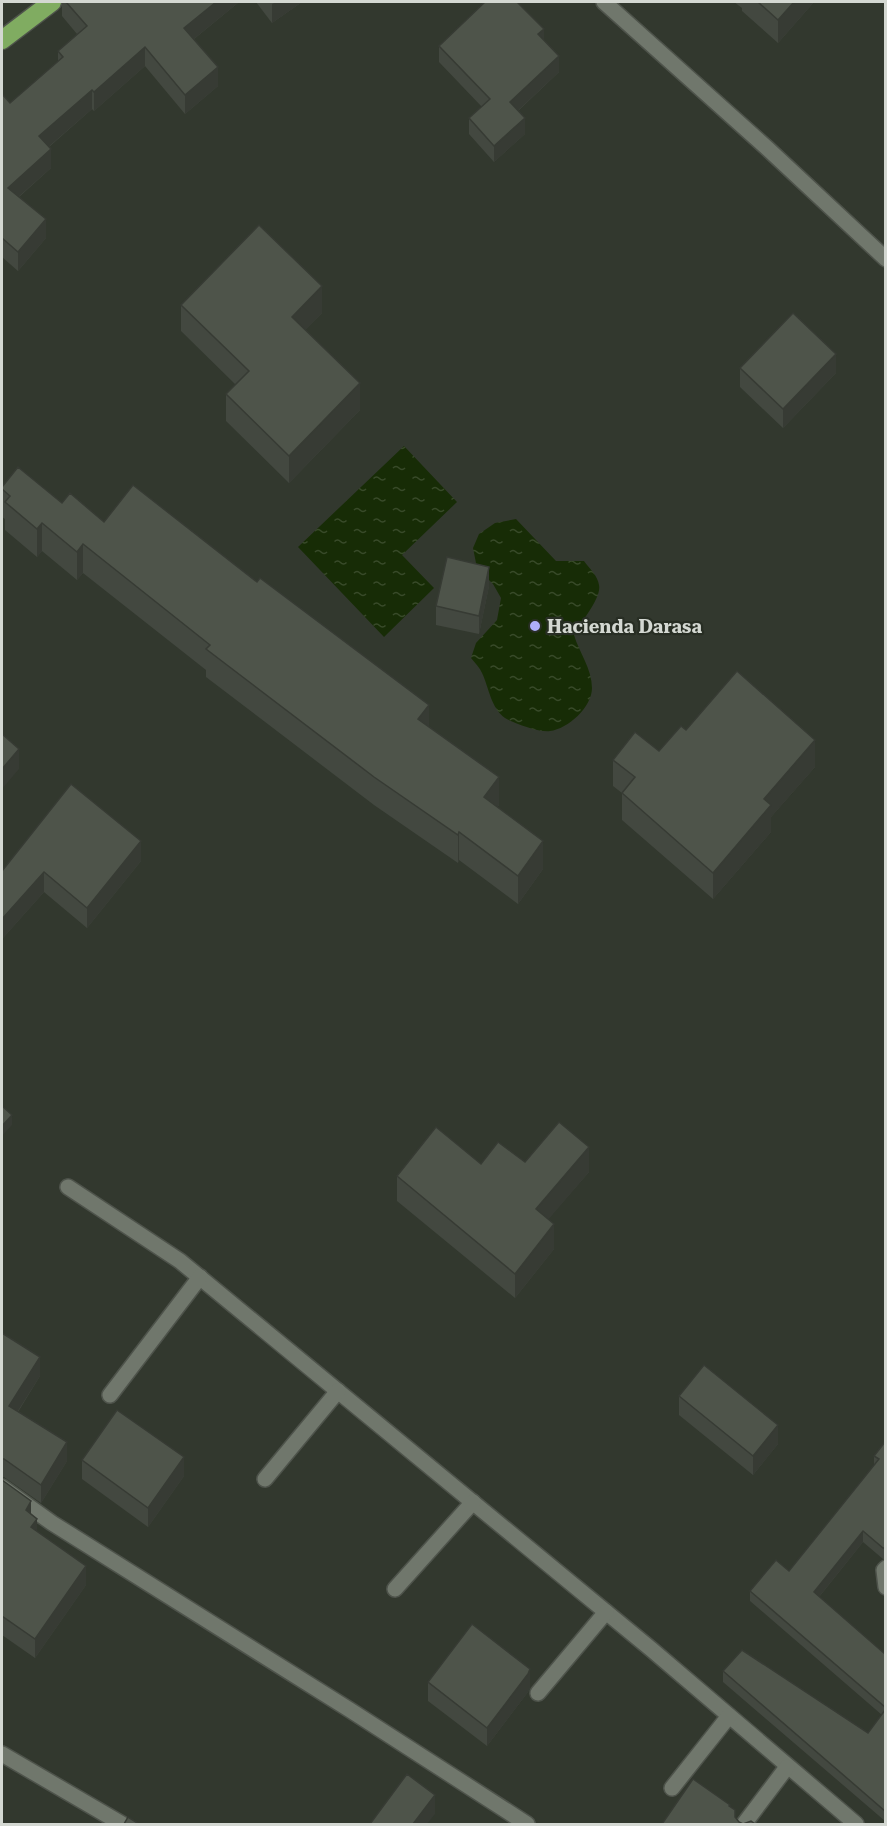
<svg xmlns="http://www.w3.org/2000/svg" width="887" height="1826" font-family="'Roboto Serif',serif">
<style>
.water{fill:url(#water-ripples)}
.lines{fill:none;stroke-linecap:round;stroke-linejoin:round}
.street-casing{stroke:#4e534b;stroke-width:18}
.highway-casing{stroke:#4e534b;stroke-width:21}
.street{stroke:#70776c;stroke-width:15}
.highway{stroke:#80ac61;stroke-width:18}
.wall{fill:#434840}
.shaded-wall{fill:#373b34}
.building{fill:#4e544a;stroke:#373b34;stroke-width:1.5}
.poi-dot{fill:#aeaefa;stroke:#282e24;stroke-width:2}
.labels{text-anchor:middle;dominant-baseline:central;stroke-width:4.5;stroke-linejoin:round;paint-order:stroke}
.poi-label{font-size:18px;font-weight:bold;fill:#d4d8d2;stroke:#282e24;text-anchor:start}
</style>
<defs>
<pattern id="water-ripples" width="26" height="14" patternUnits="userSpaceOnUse" patternTransform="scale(1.5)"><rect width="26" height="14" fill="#172c06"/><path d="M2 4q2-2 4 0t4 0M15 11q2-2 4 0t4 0" fill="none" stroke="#384a29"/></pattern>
</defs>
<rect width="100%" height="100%" fill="#32382e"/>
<!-- water -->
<g class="water">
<path d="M404,446L457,502L402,555L434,588L384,637L298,547Z"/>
<path d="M516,519L556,561H584C589,568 598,576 599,585C602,598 580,623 574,635C579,652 592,669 592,688C592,707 568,729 550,731C541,733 513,723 505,718C491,708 489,688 482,673C480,668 475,663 471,658L476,643L497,620L501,598L493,584L477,568L473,548L479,534L495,523Z"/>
</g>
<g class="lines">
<defs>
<g id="street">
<path d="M604,2L767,148L886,259"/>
<path d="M68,1187L180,1261L651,1649L856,1824"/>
<path d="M110,1395L200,1277"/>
<path d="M265,1479L338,1391"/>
<path d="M2,1487L52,1523L350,1710L527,1824"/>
<path d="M886,1568L884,1570L886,1587"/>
<path d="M395,1589L473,1502"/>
<path d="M538,1693L606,1612"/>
<path d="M2,1754L122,1824"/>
<path d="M672,1788L729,1716"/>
<path d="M744,1824L787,1767"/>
</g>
<path id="highway" d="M2,40L52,2"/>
</defs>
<!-- street casing -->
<use href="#street" class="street-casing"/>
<!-- highway casing -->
<use href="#highway" class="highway-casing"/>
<!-- street -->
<use href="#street" class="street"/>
<!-- highway -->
<use href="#highway" class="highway"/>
</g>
<!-- wall -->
<g class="wall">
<path d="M62,2H239L194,39L218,86L185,114L145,66L94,111L92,109L49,147L51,168L19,197L46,238L18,271L2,257V94L10,103L58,61V51L77,34L62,16Z"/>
<path d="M256,2H302L272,23Z"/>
<path d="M734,2H814L778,43L742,11V8Z"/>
<path d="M544,40L559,72L518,111L525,134L494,162L469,134V118L482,107L439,62V46Z"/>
<path d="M181,305L322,313L305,330L360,410L289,483L226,421V394L236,385L181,331Z"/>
<path d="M740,368L836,373L783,428L740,387Z"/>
<path d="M2,487L62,503L104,522L429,727L499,805L497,807L543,869L518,904L459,860L458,863L374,805L206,677V670L83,573L77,580L42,551L37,557L5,530V519L2,517Z"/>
<path d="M489,586L479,634L436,625V606Z"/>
<path d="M686,730L815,767L771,817V832L713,899L622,820V793L613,786V760L659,751Z"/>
<path d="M141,861L87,928L44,892L2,939V871Z"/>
<path d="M525,1162L589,1172L548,1219L554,1249L515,1298L397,1201V1176L481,1164Z"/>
<path d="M2,1333L40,1376L18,1412L67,1461L41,1503L4,1477L2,1478Z"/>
<path d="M679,1396L778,1444L753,1475L679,1415Z"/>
<path d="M885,1442V1559H883L863,1542L819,1597L885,1654V1821L723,1682V1671L868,1733L882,1715L750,1601V1591L789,1571L874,1465V1456Z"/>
<path d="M82,1460L184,1476L148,1527L82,1479Z"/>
<path d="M2,1480L31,1514L37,1532L86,1585L35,1658L2,1635Z"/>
<path d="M428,1682L530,1688L528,1692L487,1746L428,1701Z"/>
</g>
<!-- shaded-wall -->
<g class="shaded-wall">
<path d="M216,2H239L184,47V28Z"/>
<path d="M276,2H302L272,23V4Z"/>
<path d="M794,2H814L778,43V20Z"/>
<path d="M544,29V44L538,34Z"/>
<path d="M145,47V66L94,111V92Z"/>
<path d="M559,56V72L510,118V102Z"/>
<path d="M218,67V86L185,114V95Z"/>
<path d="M92,90V109L39,155V136Z"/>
<path d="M525,118V134L494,162V146Z"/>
<path d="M51,149V168L8,206V188Z"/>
<path d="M46,219V238L18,271V252Z"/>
<path d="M322,286V313L292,344V317Z"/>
<path d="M836,354V373L783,428V409Z"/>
<path d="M360,383V410L289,483V456Z"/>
<path d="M42,523V551L37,557V529Z"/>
<path d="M83,544V573L77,580V552Z"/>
<path d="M489,567V586L479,634V616Z"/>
<path d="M429,705V733L418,719Z"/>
<path d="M815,740V767L771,817V832L713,899V873L764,799Z"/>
<path d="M19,749V769L2,789V769Z"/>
<path d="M499,777V805L484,825V797Z"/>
<path d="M459,832V860L458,863V835Z"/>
<path d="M141,841V861L87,928V908Z"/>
<path d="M543,841V869L518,904V876Z"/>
<path d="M44,872V892L2,939V919Z"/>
<path d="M12,1115V1125L2,1136V1126Z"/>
<path d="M589,1147V1172L536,1234V1209Z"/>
<path d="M554,1224V1249L515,1298V1274Z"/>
<path d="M40,1357V1376L9,1425V1406Z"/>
<path d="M778,1425V1444L753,1475V1456Z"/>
<path d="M67,1442V1461L41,1503V1485Z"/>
<path d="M184,1457V1476L148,1527V1508Z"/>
<path d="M31,1501V1520L26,1510Z"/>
<path d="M37,1519V1538L31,1527Z"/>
<path d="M863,1531V1542L814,1603V1592Z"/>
<path d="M86,1566V1585L35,1658V1639Z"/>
<path d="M530,1669V1688L528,1692L487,1746V1728Z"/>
<path d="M435,1795V1814L427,1824H413Z"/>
</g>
<!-- building -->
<g class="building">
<path d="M66,2H216L184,28L218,67L185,95L145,47L94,92L92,90L39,136L51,149L8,188L46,219L18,252L2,238V94L10,103L63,57L58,51L87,26Z"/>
<path d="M485,2H517L544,29L538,34L559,56L510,102L525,118L494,146L469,118L490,99L439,46Z"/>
<path d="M758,2H794L778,20Z"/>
<path d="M259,225L322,286L292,317L360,383L289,456L226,394L249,371L181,305Z"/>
<path d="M793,313L836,354L783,409L740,368Z"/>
<path d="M18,467L62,503L70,493L104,522L133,485L257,582L260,578L429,705L418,719L499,777L484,797L543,841L518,876L459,832L458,835L374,777L206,649L210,645L83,544L77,552L42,523L37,529L5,502L10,496L2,489V487Z"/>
<path d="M447,557L489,567L479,616L436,606Z"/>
<path d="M737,671L815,740L764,799L771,805L713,873L622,793L635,777L613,760L635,732L659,751L681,726L686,730Z"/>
<path d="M2,734L19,749L2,769Z"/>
<path d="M71,784L141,841L87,908L44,872L2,919V871Z"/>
<path d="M2,1106L12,1115L2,1126Z"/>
<path d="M559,1122L589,1147L536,1209L554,1224L515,1274L397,1176L436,1127L481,1164L498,1142L525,1162Z"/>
<path d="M2,1333L40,1357L9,1406L67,1442L41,1485L4,1459H2Z"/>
<path d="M704,1365L778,1425L753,1456L679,1396Z"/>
<path d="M117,1410L184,1457L148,1508L82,1460Z"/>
<path d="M885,1442V1548H883L863,1531L814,1592L885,1654V1707L750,1591L776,1560L789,1571L879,1459L874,1456Z"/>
<path d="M2,1480L31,1501L26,1510L37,1519L31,1527L86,1566L35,1639L2,1616Z"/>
<path d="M472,1624L530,1669L528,1674L487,1728L428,1682Z"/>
<path d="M742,1650L868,1733L885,1710V1811L723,1671Z"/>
<path d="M407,1774L435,1795L413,1824H370Z"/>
<path d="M693,1779L730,1805L729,1806L735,1810V1817L739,1822L743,1824L751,1821L755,1824H662Z"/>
<path d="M128,1817L139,1824H124Z"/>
</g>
<!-- markers -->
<circle class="poi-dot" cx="535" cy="626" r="6"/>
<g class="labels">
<!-- poi labels -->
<g class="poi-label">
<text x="547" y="626">Hacienda Darasa</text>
</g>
</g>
<!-- border -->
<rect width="887" height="1826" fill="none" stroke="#d4d8d2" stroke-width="6"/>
</svg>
